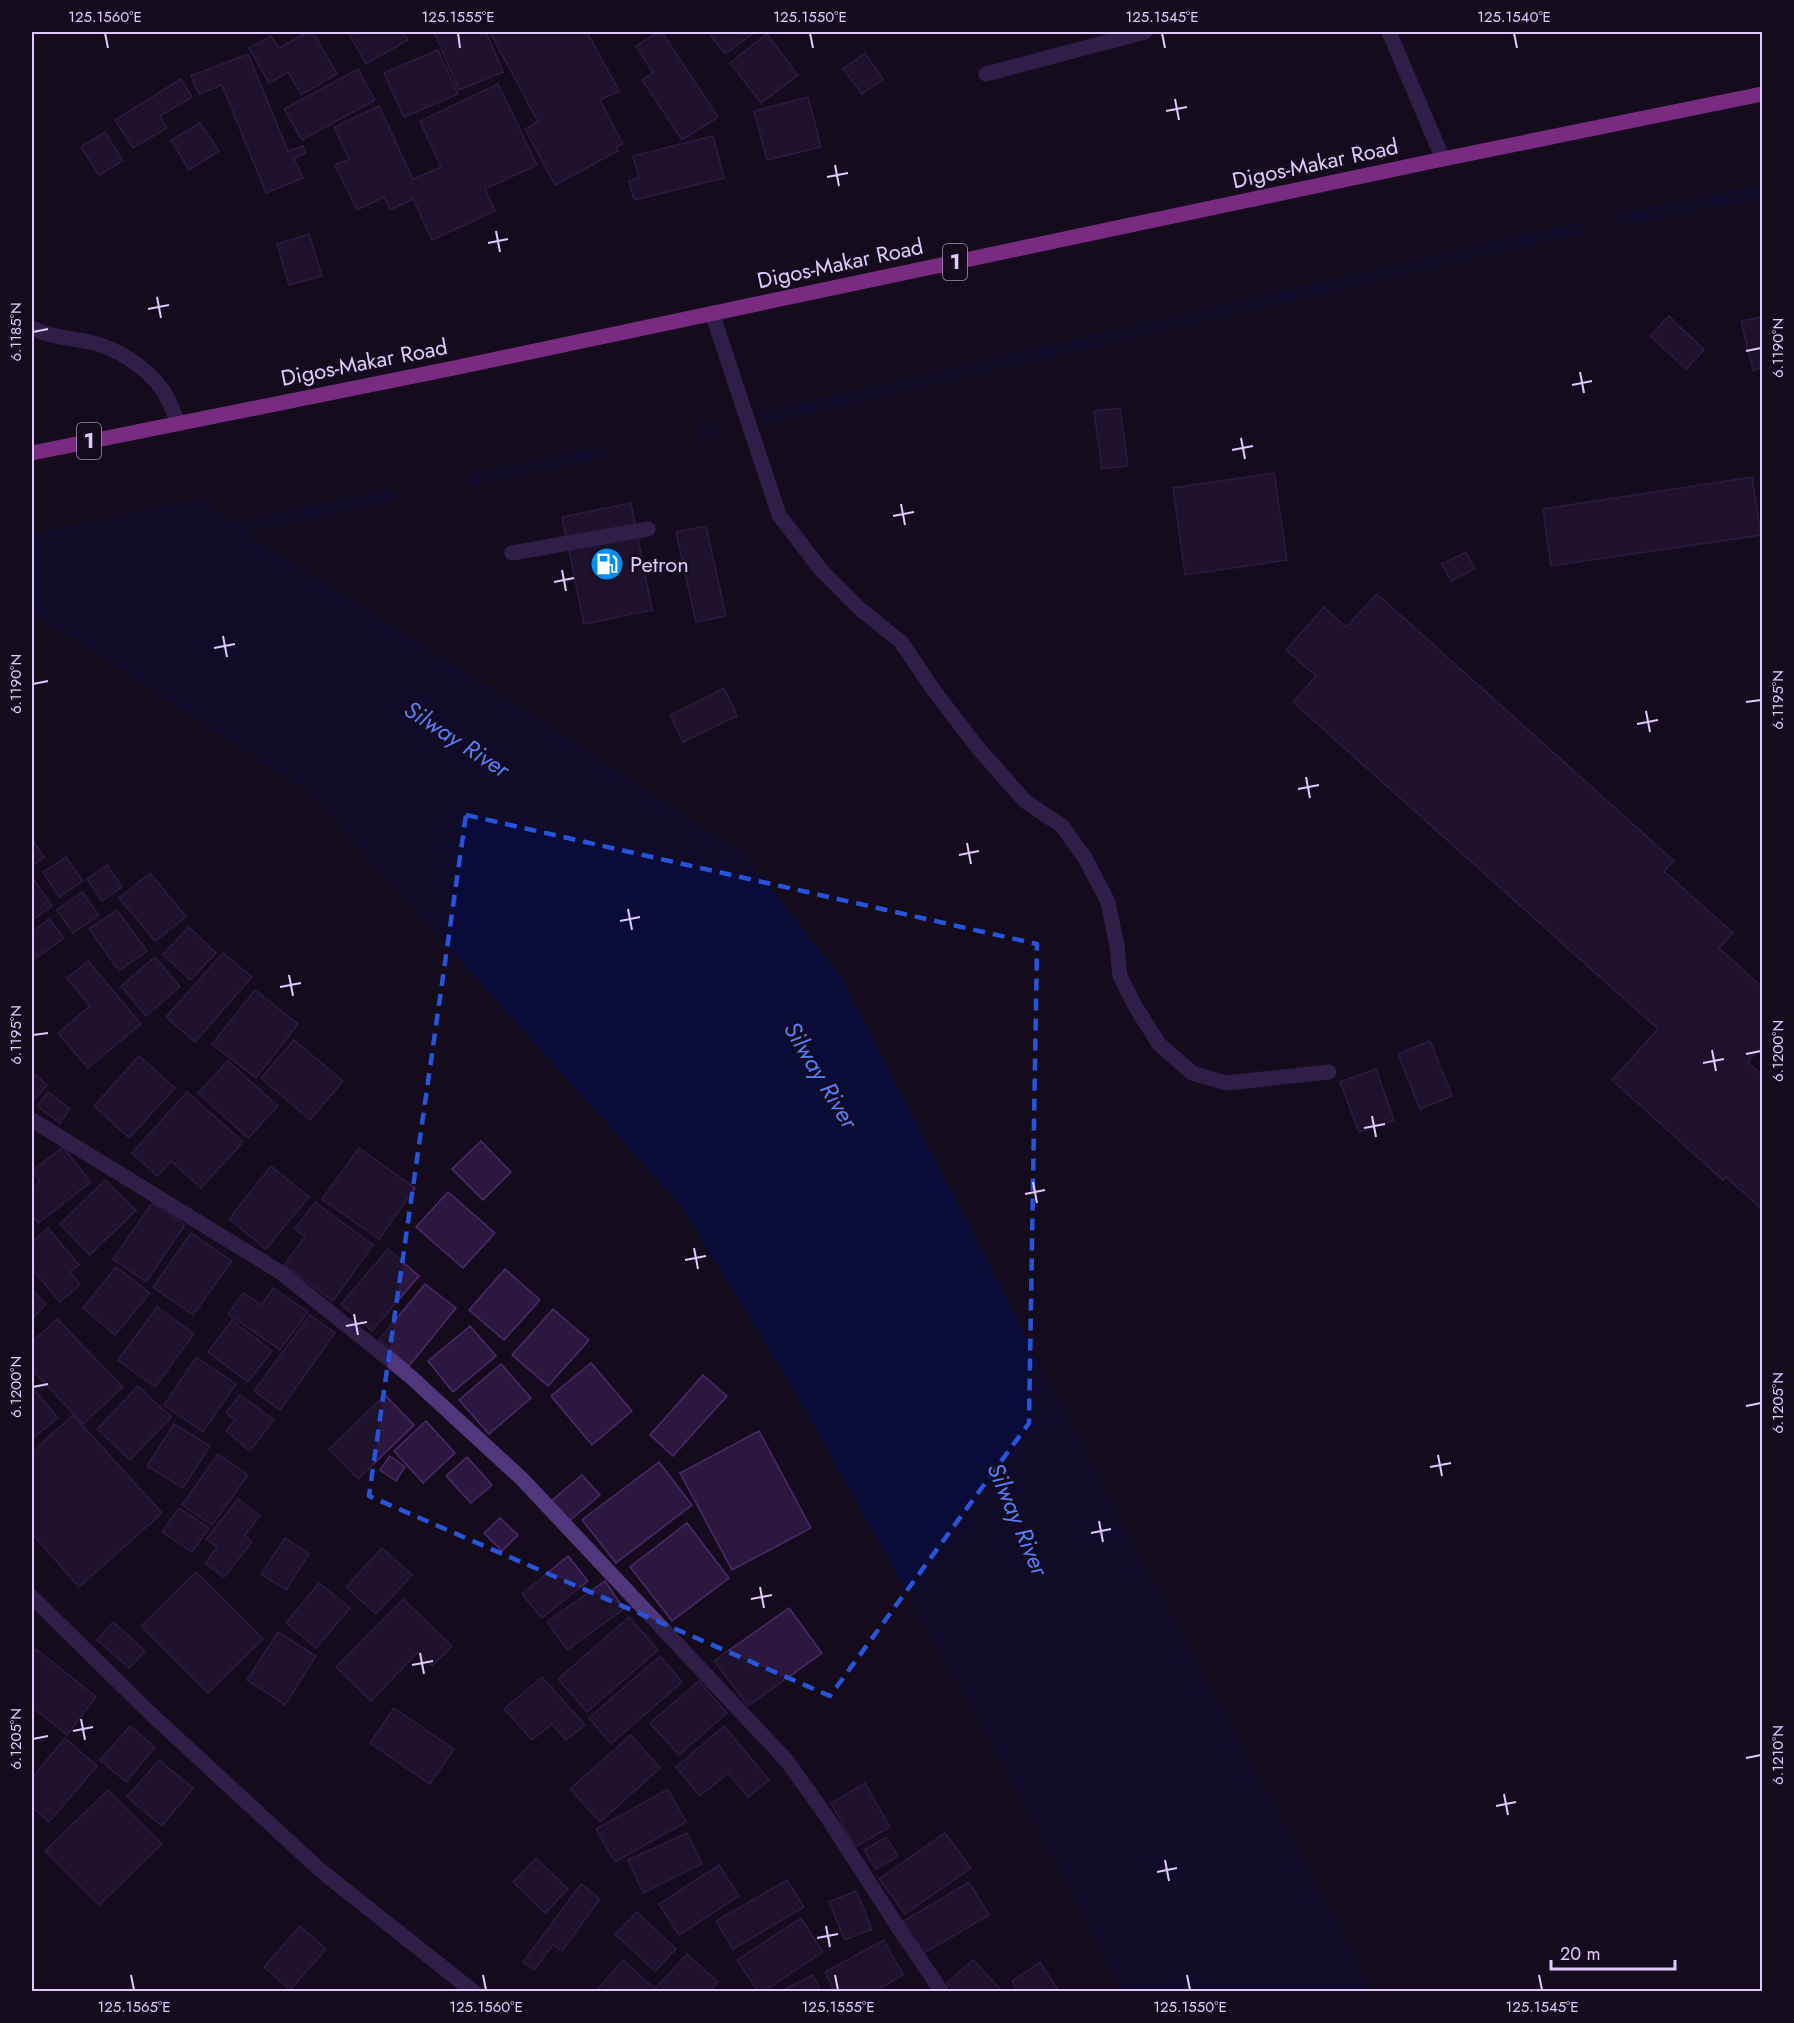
<svg xmlns="http://www.w3.org/2000/svg" width="1794" height="2023" font-family="Jost,sans-serif">
<style>
.water{fill:#090b39}
.pier{fill:#140c1d}
.lines{fill:none;stroke-linecap:round;stroke-linejoin:round}
.stream{stroke:#090b39;stroke-width:12}
.building{fill:#2c183e;stroke:#4b2a6a;stroke-width:1.5}
.minor{stroke:#50377c;stroke-width:15}
.major{stroke:#f451fd;stroke-width:15}
.marked{fill:none;stroke:#2754da;stroke-width:4.5;stroke-dasharray:12 8;stroke-linejoin:round}
.ticks{fill:none;stroke:#e0c9fe;stroke-width:2}
.labels{text-anchor:middle;dominant-baseline:central;stroke-width:4.5;stroke-linejoin:round;paint-order:stroke}
.shield{fill:#140c1d;stroke:#a390ba;stroke-width:1.5}
.shield-label{font-size:21px;font-weight:bold;fill:#e0c9fe}
.street-label{font-size:22px;fill:#e0c9fe;stroke:#140c1d}
.poi-label{font-size:22px;fill:#e0c9fe;stroke:#140c1d;text-anchor:start}
.water-label{font-size:24px;font-style:italic;fill:#587cfd;stroke:#140c1d}
.neatline{fill:none;stroke:#e0c9fe;stroke-width:2}
.ticks-label{font-size:15px;text-anchor:middle;fill:#e0c9fe}
</style>
<rect width="100%" height="100%" fill="#140c1d"/>
<!-- water -->
<path class="water" d="M32,373L237,528L528,712L744,854L841,977L1127,1533L1339,1927L1371,1991H1122L1026,1805L791,1385L681,1206L309,792L32,611Z"/>
<!-- pier -->
<path class="pier" d="M34,371L203,498L32,535V372Z"/>
<g class="lines">
<!-- stream -->
<g class="stream">
<path d="M1620,220L1762,191"/>
<path d="M764,418L1578,228"/>
<path d="M703,431L713,429"/>
<path d="M475,479L602,452"/>
<path d="M223,531L389,495"/>
</g>
</g>
<!-- building -->
<g class="building">
<path d="M308,32H313L337,74L301,95L288,72L269,83L249,48L271,36L279,48Z"/>
<path d="M348,32H403L408,40L366,64Z"/>
<path d="M434,32H486L503,72L459,90Z"/>
<path d="M490,32H587L619,91L600,100L623,144L616,147L618,151L555,185L525,129L538,122Z"/>
<path d="M659,32H662L718,117L682,140L642,80L653,73L636,46Z"/>
<path d="M708,32H755L725,54Z"/>
<path d="M767,34L798,75L761,103L730,63Z"/>
<path d="M438,50L458,94L404,117L384,73Z"/>
<path d="M865,53L883,79L862,94L843,69Z"/>
<path d="M248,54L288,151L303,146L306,153L294,158L303,178L266,193L222,85L199,94L191,76Z"/>
<path d="M358,69L375,100L302,140L284,109Z"/>
<path d="M181,79L192,97L160,116L167,128L133,148L115,120Z"/>
<path d="M498,84L537,165L485,189L495,211L432,240L413,199L390,210L384,197L357,210L335,165L349,159L334,127L379,106L413,179L441,167L420,121Z"/>
<path d="M808,97L821,147L767,160L754,111Z"/>
<path d="M200,123L219,151L189,170L171,140Z"/>
<path d="M105,132L123,161L99,175L81,147Z"/>
<path d="M713,136L724,178L634,200L629,181L639,178L633,156Z"/>
<path d="M309,234L322,276L289,285L277,244Z"/>
<path d="M1669,316L1704,350L1686,369L1650,336Z"/>
<path d="M1762,317V368L1753,370L1741,321Z"/>
<path d="M1120,408L1128,466L1102,469L1094,411Z"/>
<path d="M1274,473L1287,560L1185,575L1173,488Z"/>
<path d="M1752,477L1761,535L1551,566L1543,509Z"/>
<path d="M631,503L652,610L584,624L562,517Z"/>
<path d="M706,526L726,616L696,622L676,532Z"/>
<path d="M1466,552L1475,569L1451,581L1442,564Z"/>
<path d="M1377,594L1674,861L1664,871L1733,933L1719,948L1762,987V1045L1748,1062L1762,1075V1209L1726,1177L1723,1180L1612,1080L1658,1029L1293,702L1316,676L1286,650L1324,607L1346,627Z"/>
<path d="M724,688L737,716L683,742L670,715Z"/>
<path d="M32,839L44,857L32,866Z"/>
<path d="M66,857L83,881L59,897L43,872Z"/>
<path d="M107,865L122,887L102,901L87,879Z"/>
<path d="M150,873L186,917L155,941L119,898Z"/>
<path d="M32,877L52,906L32,920Z"/>
<path d="M82,892L99,915L73,933L57,910Z"/>
<path d="M117,910L147,951L119,971L89,929Z"/>
<path d="M49,919L64,938L36,958L32,952V932Z"/>
<path d="M189,927L216,953L190,980L163,954Z"/>
<path d="M223,953L252,977L195,1042L166,1017Z"/>
<path d="M155,957L180,987L146,1016L121,986Z"/>
<path d="M88,961L141,1024L88,1068L58,1033L90,1006L67,978Z"/>
<path d="M255,990L298,1024L256,1078L212,1044Z"/>
<path d="M294,1040L343,1081L310,1120L261,1078Z"/>
<path d="M1430,1041L1452,1096L1420,1109L1398,1054Z"/>
<path d="M139,1056L175,1088L129,1138L94,1106Z"/>
<path d="M228,1061L278,1106L248,1138L198,1093Z"/>
<path d="M1376,1069L1394,1120L1359,1132L1340,1082Z"/>
<path d="M32,1071L47,1085L32,1102Z"/>
<path d="M48,1092L70,1109L60,1123L37,1106Z"/>
<path d="M187,1092L243,1142L201,1188L171,1161L157,1176L132,1153Z"/>
<path d="M481,1141L511,1172L483,1200L452,1169Z"/>
<path d="M63,1147L91,1182L38,1223L32,1215V1188L40,1182L32,1171Z"/>
<path d="M359,1148L415,1188L379,1239L322,1199Z"/>
<path d="M271,1166L309,1197L266,1249L229,1219Z"/>
<path d="M105,1180L136,1210L90,1255L60,1224Z"/>
<path d="M448,1192L495,1233L463,1268L416,1227Z"/>
<path d="M315,1202L373,1245L333,1301L284,1265L305,1237L295,1229Z"/>
<path d="M152,1203L185,1225L146,1282L113,1259Z"/>
<path d="M48,1228L79,1265L70,1272L80,1285L60,1302L32,1269V1242Z"/>
<path d="M191,1233L232,1261L193,1315L153,1287Z"/>
<path d="M388,1249L419,1276L372,1331L341,1304Z"/>
<path d="M116,1267L150,1293L115,1335L83,1308Z"/>
<path d="M505,1269L540,1300L504,1340L469,1310Z"/>
<path d="M425,1284L456,1308L409,1366L379,1340Z"/>
<path d="M273,1288L308,1312L280,1350L228,1314L243,1293L262,1305Z"/>
<path d="M32,1290L46,1304L32,1319Z"/>
<path d="M157,1307L194,1334L155,1387L118,1360Z"/>
<path d="M553,1309L589,1340L548,1386L512,1355Z"/>
<path d="M310,1315L335,1333L280,1410L254,1391Z"/>
<path d="M57,1319L123,1387L83,1424L32,1370V1342Z"/>
<path d="M232,1320L272,1351L248,1382L208,1352Z"/>
<path d="M470,1326L496,1356L453,1392L428,1361Z"/>
<path d="M196,1357L236,1384L203,1432L164,1405Z"/>
<path d="M591,1363L632,1411L592,1445L551,1396Z"/>
<path d="M501,1364L531,1398L489,1434L459,1400Z"/>
<path d="M703,1375L727,1396L673,1456L650,1435Z"/>
<path d="M138,1386L171,1417L130,1460L97,1429Z"/>
<path d="M32,1387L58,1418L32,1439Z"/>
<path d="M240,1395L274,1420L250,1451L226,1431L235,1420L226,1413Z"/>
<path d="M385,1395L414,1425L358,1479L329,1449Z"/>
<path d="M73,1415L162,1513L79,1587L32,1534V1452Z"/>
<path d="M426,1421L455,1453L423,1483L394,1451Z"/>
<path d="M174,1424L210,1446L183,1488L147,1466Z"/>
<path d="M759,1431L811,1528L732,1570L680,1473Z"/>
<path d="M218,1454L248,1475L212,1525L182,1505Z"/>
<path d="M390,1456L405,1467L396,1481L380,1470Z"/>
<path d="M467,1457L492,1485L471,1503L446,1476Z"/>
<path d="M659,1462L692,1505L616,1563L582,1520Z"/>
<path d="M582,1475L600,1495L568,1522L551,1501Z"/>
<path d="M238,1499L260,1516L245,1535L252,1542L224,1577L205,1563L217,1547L206,1539Z"/>
<path d="M179,1508L209,1528L192,1552L162,1532Z"/>
<path d="M500,1518L518,1535L502,1551L484,1533Z"/>
<path d="M687,1523L729,1578L672,1621L630,1567Z"/>
<path d="M285,1538L309,1554L286,1590L261,1574Z"/>
<path d="M382,1548L412,1575L376,1614L346,1587Z"/>
<path d="M568,1556L588,1581L542,1618L522,1594Z"/>
<path d="M196,1572L263,1639L208,1693L141,1626Z"/>
<path d="M605,1581L624,1609L567,1650L547,1622Z"/>
<path d="M319,1583L350,1608L316,1648L286,1623Z"/>
<path d="M403,1599L452,1646L432,1666L418,1652L371,1701L336,1667Z"/>
<path d="M789,1608L822,1653L748,1706L714,1661Z"/>
<path d="M629,1617L658,1650L587,1712L558,1679Z"/>
<path d="M113,1622L145,1651L129,1668L97,1640Z"/>
<path d="M278,1632L316,1656L285,1705L247,1680Z"/>
<path d="M36,1649L96,1697L67,1735L32,1707V1654Z"/>
<path d="M660,1656L682,1682L611,1744L589,1718Z"/>
<path d="M542,1677L585,1725L566,1740L552,1724L532,1740L504,1709Z"/>
<path d="M699,1681L727,1713L679,1755L650,1723Z"/>
<path d="M394,1708L454,1749L430,1784L370,1743Z"/>
<path d="M130,1726L155,1747L126,1782L100,1760Z"/>
<path d="M724,1726L769,1780L748,1797L728,1773L700,1796L676,1767Z"/>
<path d="M631,1735L660,1768L600,1822L570,1789Z"/>
<path d="M65,1738L97,1766L49,1822L32,1807V1778Z"/>
<path d="M159,1760L193,1788L162,1826L127,1797Z"/>
<path d="M865,1783L890,1827L855,1847L831,1803Z"/>
<path d="M668,1789L686,1822L615,1862L596,1829Z"/>
<path d="M108,1790L162,1844L99,1905L45,1851Z"/>
<path d="M687,1833L702,1864L643,1893L628,1860Z"/>
<path d="M945,1833L971,1868L905,1914L879,1879Z"/>
<path d="M886,1837L898,1856L876,1869L864,1850Z"/>
<path d="M536,1858L568,1889L545,1913L513,1882Z"/>
<path d="M719,1865L739,1896L679,1935L659,1904Z"/>
<path d="M787,1880L804,1907L733,1949L716,1921Z"/>
<path d="M969,1882L989,1915L921,1955L902,1922Z"/>
<path d="M581,1884L600,1899L562,1951L553,1945L534,1970L523,1962Z"/>
<path d="M856,1891L872,1929L845,1940L829,1902Z"/>
<path d="M637,1912L676,1949L655,1971L615,1934Z"/>
<path d="M801,1918L823,1952L763,1992H758L737,1960Z"/>
<path d="M300,1926L326,1949L290,1990L264,1967Z"/>
<path d="M884,1940L903,1975L873,1992H835L825,1972Z"/>
<path d="M687,1954L718,1982L709,1992H595L623,1960L655,1989Z"/>
<path d="M973,1960L1003,1992H955L947,1983Z"/>
<path d="M1040,1962L1059,1992H1018L1012,1981Z"/>
<path d="M813,1975L821,1992H779Z"/>
</g>
<g class="lines">
<!-- minor -->
<g class="minor">
<path d="M1389,32L1443,159"/>
<path d="M986,74L1145,32"/>
<path d="M712,313L779,515L821,570L860,609L901,642L935,692L978,748L1025,801L1062,826L1085,858L1108,902L1117,946L1120,976L1135,1006L1159,1044L1192,1073L1226,1083L1329,1072"/>
<path d="M32,328C50,337 70,338 90,342C117,348 146,367 162,389C169,399 173,412 178,422"/>
<path d="M512,553L648,529"/>
<path d="M32,1120L280,1272L411,1377L522,1479L787,1761L827,1817L896,1924L942,1992"/>
<path d="M32,1597L150,1713L320,1870L474,1992"/>
</g>
<!-- major -->
<path class="major" d="M32,453L454,368L1443,159L1762,94"/>
</g>
<!-- marked area -->
<path d="M0 0H1794V2023H0ZM466,815L1037,944L1029,1423L830,1696L369,1496Z" fill="#140c1d" fill-opacity=".55" fill-rule="evenodd"/>
<path class="marked" d="M466,815L1037,944L1029,1423L830,1696L369,1496Z"/>
<!-- ticks -->
<path class="ticks" d="M105,33L108,48M458,33L460,48M810,33L813,48M1162,33L1165,48M1514,33L1517,48M1175,99L1179,120M1166,111L1187,107M835,165L839,186M827,177L848,173M496,231L500,252M488,243L508,239M157,297L161,318M148,309L169,305M33,332L48,329M1746,351L1761,348M1580,372L1584,393M1572,385L1592,381M1241,438L1245,459M1232,450L1253,446M901,504L905,525M893,516L914,512M562,570L566,591M554,582L574,578M223,636L227,657M214,648L235,644M33,684L48,681M1746,702L1761,700M1646,711L1650,732M1637,724L1658,720M1306,777L1310,798M1298,789L1319,785M967,843L971,864M959,855L979,851M628,909L632,930M620,921L640,917M289,975L293,996M280,987L301,983M33,1035L48,1033M1712,1050L1716,1071M1746,1054L1761,1051M1703,1063L1724,1059M1372,1116L1376,1137M1364,1128L1385,1124M1033,1182L1037,1203M1025,1194L1045,1190M694,1248L698,1269M685,1260L706,1256M354,1314L358,1335M346,1326L367,1322M33,1387L48,1384M1746,1406L1761,1403M1438,1455L1442,1476M1430,1467L1451,1463M1099,1521L1103,1542M1091,1533L1111,1529M760,1587L764,1608M751,1599L772,1595M420,1653L424,1674M412,1665L433,1661M81,1719L85,1740M73,1731L93,1727M33,1739L48,1736M1746,1758L1761,1755M1504,1794L1508,1815M1496,1806L1516,1802M1165,1860L1169,1881M1157,1872L1177,1868M826,1926L830,1947M817,1938L838,1934M131,1975L134,1990M483,1975L486,1990M835,1975L838,1990M1187,1975L1190,1990M1539,1975L1542,1990"/>
<!-- icons -->
<defs>
<symbol id="fuel-disc" viewBox="-11 -11 22 22"><circle r="9.5" fill="#038cf0" stroke="#140c1d"/><path d="M-5.5-6h7V0h2V4h1.3V-2.5L3-4.5l.8-.8L6-3V5H2.5V1h-1V6h-7ZM-4.2-4.7v3.2H.2V-4.7Z" fill="#fff"/></symbol>
</defs>
<g fill-rule="evenodd">
<use href="#fuel-disc" x="588" y="545" width="38" height="38"/>
</g>
<g class="labels">
<!-- shield labels -->
<g class="shield">
<rect x="943" y="244" width="24" height="36" rx="4.5"/>
<rect x="77" y="423" width="24" height="36" rx="4.5"/>
</g>
<g class="shield-label">
<text x="955" y="262">1</text>
<text x="89" y="441">1</text>
</g>
<!-- street labels -->
<g class="street-label">
<text transform="translate(1315 163) rotate(-12)">Digos-Makar Road</text>
<text transform="translate(840 263) rotate(-12)">Digos-Makar Road</text>
<text transform="translate(364 362) rotate(-11)">Digos-Makar Road</text>
</g>
<!-- poi labels -->
<g class="poi-label">
<text x="630" y="564">Petron</text>
</g>
<!-- water labels -->
<g class="water-label">
<text transform="translate(457 739) rotate(33)">Silway River</text>
<text transform="translate(821 1075) rotate(59)">Silway River</text>
<text transform="translate(1018 1519) rotate(67)">Silway River</text>
</g>
</g>
<!-- border -->
<rect width="1794" height="2023" fill="none" stroke="#140c1d" stroke-width="66"/>
<!-- scale -->
<path d="M1551 1960v9h124v-9" fill="none" stroke="#e0c9fe" stroke-width="3"/>
<text x="1560" y="1960" font-size="18" fill="#e0c9fe" stroke="#140c1d" stroke-width="4.5" paint-order="stroke">20 m</text>
<rect x="33" y="33" width="1728" height="1957" class="neatline"/>
<g class="ticks-label">
<text x="105" y="22">125.1560°E</text>
<text x="458" y="22">125.1555°E</text>
<text x="810" y="22">125.1550°E</text>
<text x="1162" y="22">125.1545°E</text>
<text x="1514" y="22">125.1540°E</text>
<text transform="translate(16 332) rotate(-90)" y="5">6.1185°N</text>
<text transform="translate(1778 348) rotate(-90)" y="5">6.1190°N</text>
<text transform="translate(16 684) rotate(-90)" y="5">6.1190°N</text>
<text transform="translate(1778 700) rotate(-90)" y="5">6.1195°N</text>
<text transform="translate(16 1035) rotate(-90)" y="5">6.1195°N</text>
<text transform="translate(1778 1051) rotate(-90)" y="5">6.1200°N</text>
<text transform="translate(16 1387) rotate(-90)" y="5">6.1200°N</text>
<text transform="translate(1778 1403) rotate(-90)" y="5">6.1205°N</text>
<text transform="translate(16 1739) rotate(-90)" y="5">6.1205°N</text>
<text transform="translate(1778 1755) rotate(-90)" y="5">6.1210°N</text>
<text x="134" y="2012">125.1565°E</text>
<text x="486" y="2012">125.1560°E</text>
<text x="838" y="2012">125.1555°E</text>
<text x="1190" y="2012">125.1550°E</text>
<text x="1542" y="2012">125.1545°E</text>
</g>
</svg>
